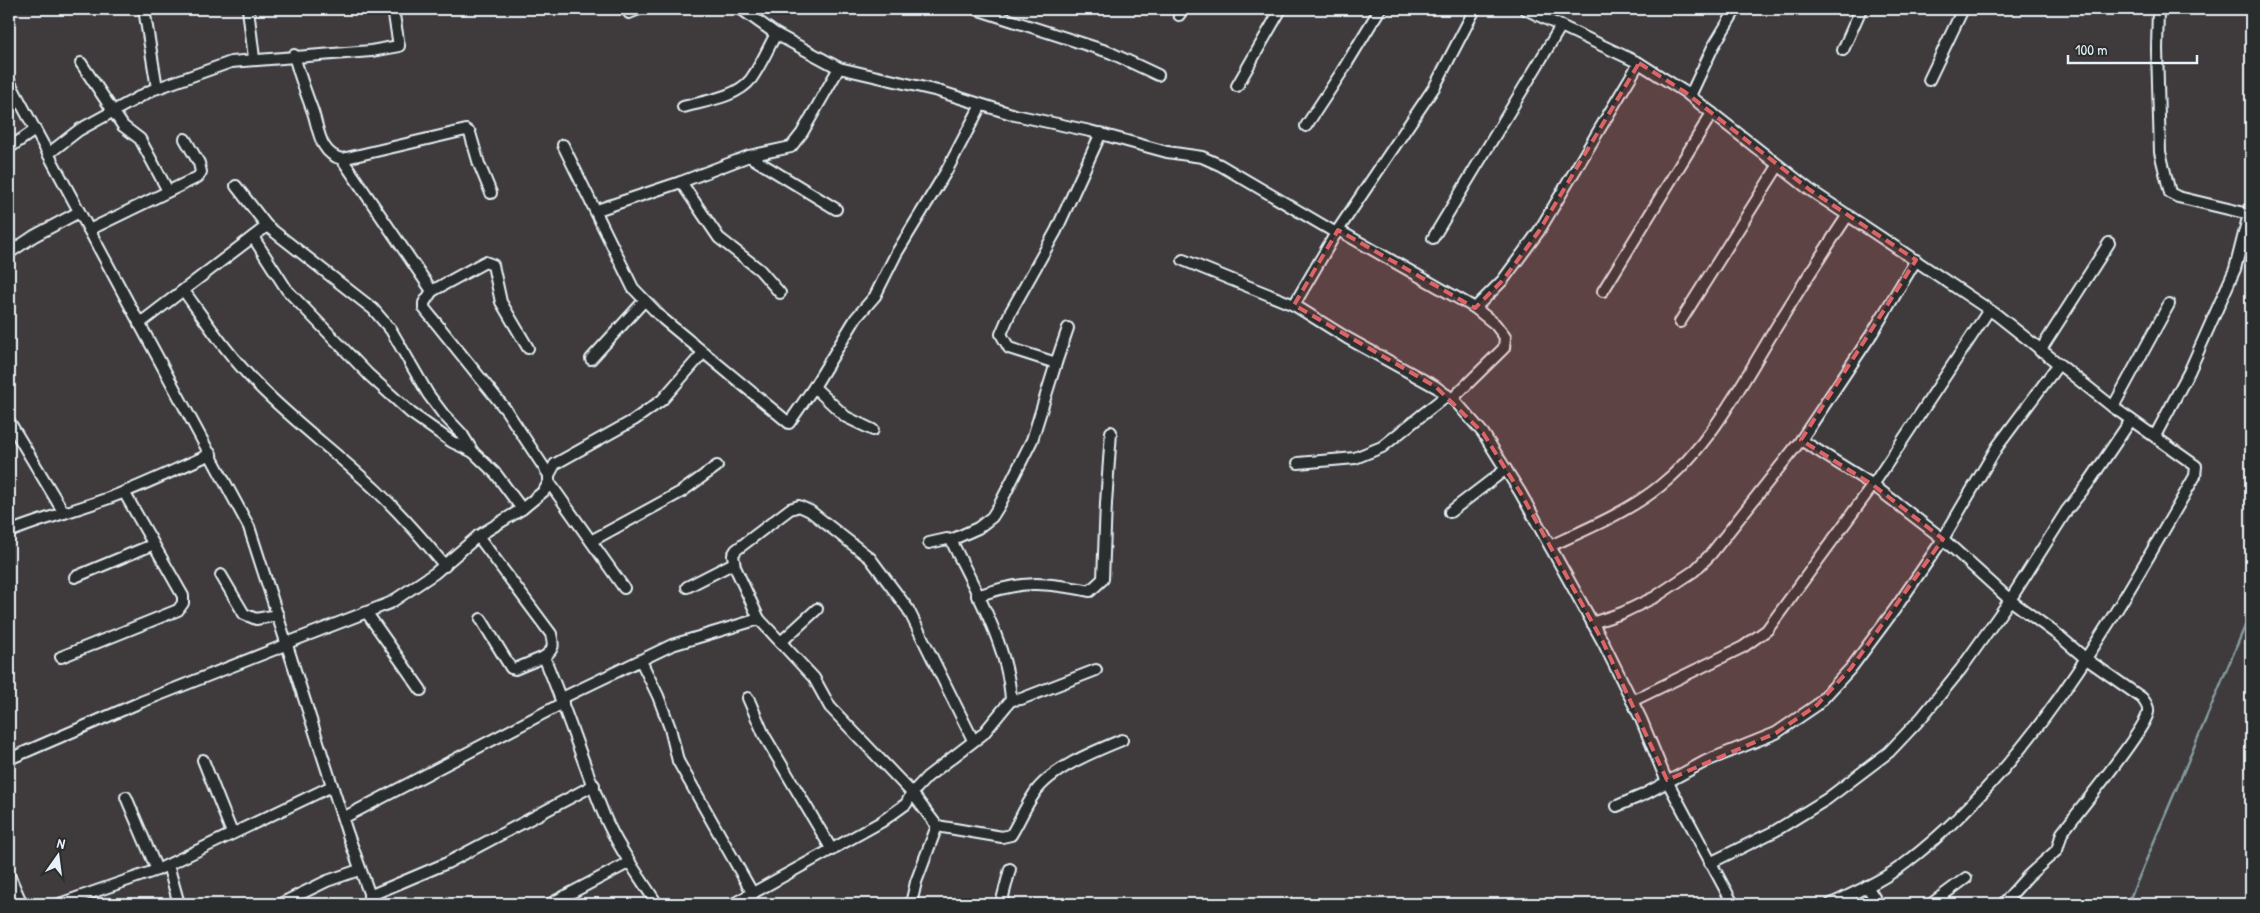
<svg xmlns="http://www.w3.org/2000/svg" width="2260" height="913" font-family="'Patrick Hand',sans-serif">
<style>
.lines{fill:none;stroke-linecap:round;stroke-linejoin:round}
.stream{stroke:#869ca1;stroke-width:2.5}
.minor-casing{stroke:#e8f1f8;stroke-width:14}
.minor{stroke:#2a2d2e;stroke-width:10}
.marked{fill:#db6466;fill-opacity:0.2;stroke:#db6466;stroke-width:4;stroke-dasharray:10 6;stroke-linejoin:round}
</style>
<rect width="100%" height="100%" fill="#3f3b3c"/>
<filter id="ink" filterUnits="userSpaceOnUse"><feTurbulence type="fractalNoise" baseFrequency=".02" numOctaves="2"/><feDisplacementMap in="SourceGraphic" scale="10" xChannelSelector="R" yChannelSelector="G"/><feConvolveMatrix kernelMatrix="1 2 1 2 8 2 1 2 1" color-interpolation-filters="sRGB"/></filter>
<g filter="url(#ink)">
<g class="lines">
<!-- stream -->
<path class="stream" d="M2120,904L2131,896L2251,612"/>
<defs>
<g id="minor">
<path d="M144,9L157,88"/>
<path d="M248,9L254,58"/>
<path d="M741,9L776,34L839,68L938,91L1015,115L1090,131L1167,152L1202,157L1220,165L1336,233"/>
<path d="M976,9L1109,52L1158,75"/>
<path d="M1525,9L1639,63L1685,92L1810,190L1997,315L2113,407L2196,466L2195,476C2117,612 2033,765 1907,862C1884,880 1856,892 1831,904"/>
<path d="M2158,9L2157,49L2160,152L2170,193L2178,197L2249,214"/>
<path d="M629,13L639,9"/>
<path d="M1179,15L1183,9"/>
<path d="M1843,50L1861,9"/>
<path d="M294,55C299,75 306,93 313,112C319,131 320,154 342,159L466,130L470,133L479,164L491,193"/>
<path d="M81,63L123,126L140,139L168,191"/>
<path d="M1929,80L1963,9"/>
<path d="M9,81L249,527L347,832L373,904"/>
<path d="M1237,86L1281,9"/>
<path d="M1690,96L1713,47L1736,9"/>
<path d="M683,107C704,101 736,98 751,79C761,65 768,48 776,34"/>
<path d="M1306,126L1341,73L1380,9"/>
<path d="M563,145L633,288L663,319L789,423L814,387L856,318L875,296L896,254L947,170L981,105"/>
<path d="M9,148L35,130"/>
<path d="M48,154L79,130L152,90L231,62L371,51L399,46L393,9"/>
<path d="M749,156L836,209"/>
<path d="M342,159L432,291L424,303V308L506,410L549,475"/>
<path d="M236,186L267,226L373,309L391,330L428,394L443,414L462,434L473,452L496,474L522,509"/>
<path d="M597,210L681,182"/>
<path d="M89,230L198,177L201,172L199,163L185,139"/>
<path d="M1338,230L1475,308L1495,324L1505,337L1504,348L1452,399"/>
<path d="M253,237L287,290L369,375L411,413L452,442L473,452"/>
<path d="M1433,238L1561,26"/>
<path d="M9,253L34,236L79,212"/>
<path d="M1183,260L1294,305L1347,338L1436,387L1456,402L1483,433L1520,492L1603,642L1641,719L1665,777L1733,904"/>
<path d="M184,291C207,323 229,356 257,384C294,422 337,453 376,490C401,514 423,539 445,566"/>
<path d="M432,291L485,262L493,265L501,302L528,348"/>
<path d="M1603,291L1712,113"/>
<path d="M780,293L760,270L719,238L681,182L749,156L791,147L802,133L839,68"/>
<path d="M1294,305L1336,233L1435,86L1475,9"/>
<path d="M1475,308L1503,280L1539,231L1639,63"/>
<path d="M1680,322L1778,166"/>
<path d="M139,324L267,226"/>
<path d="M2040,351L2109,243"/>
<path d="M591,359L644,301"/>
<path d="M1056,363L1068,328"/>
<path d="M814,387L846,417L873,430"/>
<path d="M2113,407L2169,304"/>
<path d="M9,421L64,513"/>
<path d="M2155,436L2189,372L2235,269L2251,206"/>
<path d="M1801,440L1873,485L1943,539L2010,600L2058,635L2085,658L2142,698C2145,702 2149,707 2148,712C2147,728 2076,814 2062,833L2057,850L2028,876L2003,904"/>
<path d="M1298,463L1355,458L1382,447L1447,395"/>
<path d="M549,482L624,588"/>
<path d="M1450,512L1506,469"/>
<path d="M9,532C46,517 85,508 122,493C152,481 181,467 211,454"/>
<path d="M478,536L551,634C554,646 554,649 544,657C566,709 583,763 604,815C617,846 639,876 657,904"/>
<path d="M951,540L978,528L992,517L999,506L1032,440L1056,363L1009,348L1001,334L1010,313L1056,231L1101,133"/>
<path d="M591,541L681,492L717,466"/>
<path d="M1550,546C1587,529 1628,512 1660,486C1709,447 1740,387 1772,334C1797,293 1822,254 1848,215"/>
<path d="M221,575L244,614L256,619L278,615"/>
<path d="M75,577L152,545"/>
<path d="M687,587L734,563"/>
<path d="M977,596C1023,580 1043,582 1090,591L1103,579L1106,503L1111,432"/>
<path d="M367,613L421,690"/>
<path d="M481,619L511,668L515,669L544,657"/>
<path d="M1592,623L1622,613L1655,597L1694,571L1711,554L1801,440L1873,332L1916,260"/>
<path d="M781,642L817,609"/>
<path d="M287,643L390,603L435,573L478,536L522,509L544,491L549,482V475L555,464L634,420L662,400L703,353"/>
<path d="M61,657L178,610L183,603V596L124,492"/>
<path d="M641,661L658,696L670,728L678,761L753,894"/>
<path d="M562,698L672,645L759,619"/>
<path d="M748,698L764,735L832,850"/>
<path d="M1011,700L1021,699L1096,670"/>
<path d="M1632,701L1743,647L1767,630L1873,485L1989,310"/>
<path d="M9,759L141,702L288,644"/>
<path d="M203,760L232,833"/>
<path d="M126,797L157,870"/>
<path d="M1617,806L1643,795L1706,761L1776,733L1817,705L1851,668L1895,609L1943,539L1997,447L2058,365"/>
<path d="M343,818L563,703"/>
<path d="M937,826L1002,837L1011,835C1019,822 1025,807 1034,794C1050,769 1095,751 1122,740"/>
<path d="M1710,863L1775,831L1827,799L1889,752L1922,717L1961,669L2010,600L2067,510L2087,485L2131,420"/>
<path d="M168,865L179,904"/>
<path d="M9,875L22,904"/>
<path d="M1867,886L1878,904"/>
<path d="M369,896L447,863L594,785"/>
<path d="M59,904L157,870L332,786"/>
<path d="M280,904L327,881L359,870"/>
<path d="M550,904L630,862"/>
<path d="M733,904L881,822L906,804L912,793L927,777L983,734L1011,700C1008,645 975,590 951,540L947,539L929,543"/>
<path d="M911,904L916,882L937,826L912,793L830,707L814,678L759,619L735,567L733,555L736,550L790,509L799,506L810,511L870,558L908,609L973,740"/>
<path d="M1001,904L1010,869"/>
<path d="M1931,904L1966,878"/>
</g>
</defs>
<!-- minor casing -->
<use href="#minor" class="minor-casing"/>
<!-- minor -->
<use href="#minor" class="minor"/>
</g>
</g>
<!-- marked area -->
<path class="marked" d="M1639,63L1685,92L1810,190L1916,260L1801,440L1873,485L1943,539L1851,668L1817,705L1776,733L1667,780L1603,642L1520,492L1483,433L1436,387L1294,305L1338,230L1475,308L1503,280L1539,231Z"/>
<!-- margin -->
<rect width="2260" height="913" fill="none" stroke="#2a2d2e" stroke-width="30"/>
<rect x="15" y="15" width="2230" height="883" fill="none" stroke="#e8f1f8" stroke-width="2" filter="url(#ink)"/>
<!-- north arrow -->
<g transform="translate(58 856) rotate(14)" stroke="#2a2d2e" stroke-width="4" paint-order="stroke">
<path d="M0-4L9 19L0 12L-9 19Z" fill="#e8f1f8"/>
<text y="-8" font-size="14" font-weight="bold" text-anchor="middle" fill="#e8f1f8">N</text>
</g>
<!-- scale -->
<path d="M2068 55v8h129v-8" fill="none" stroke="#e8f1f8" stroke-width="2.5"/>
<text x="2075" y="55" font-size="15" fill="#e8f1f8" stroke="#2a2d2e" stroke-width="4" paint-order="stroke">100 m</text>
</svg>
